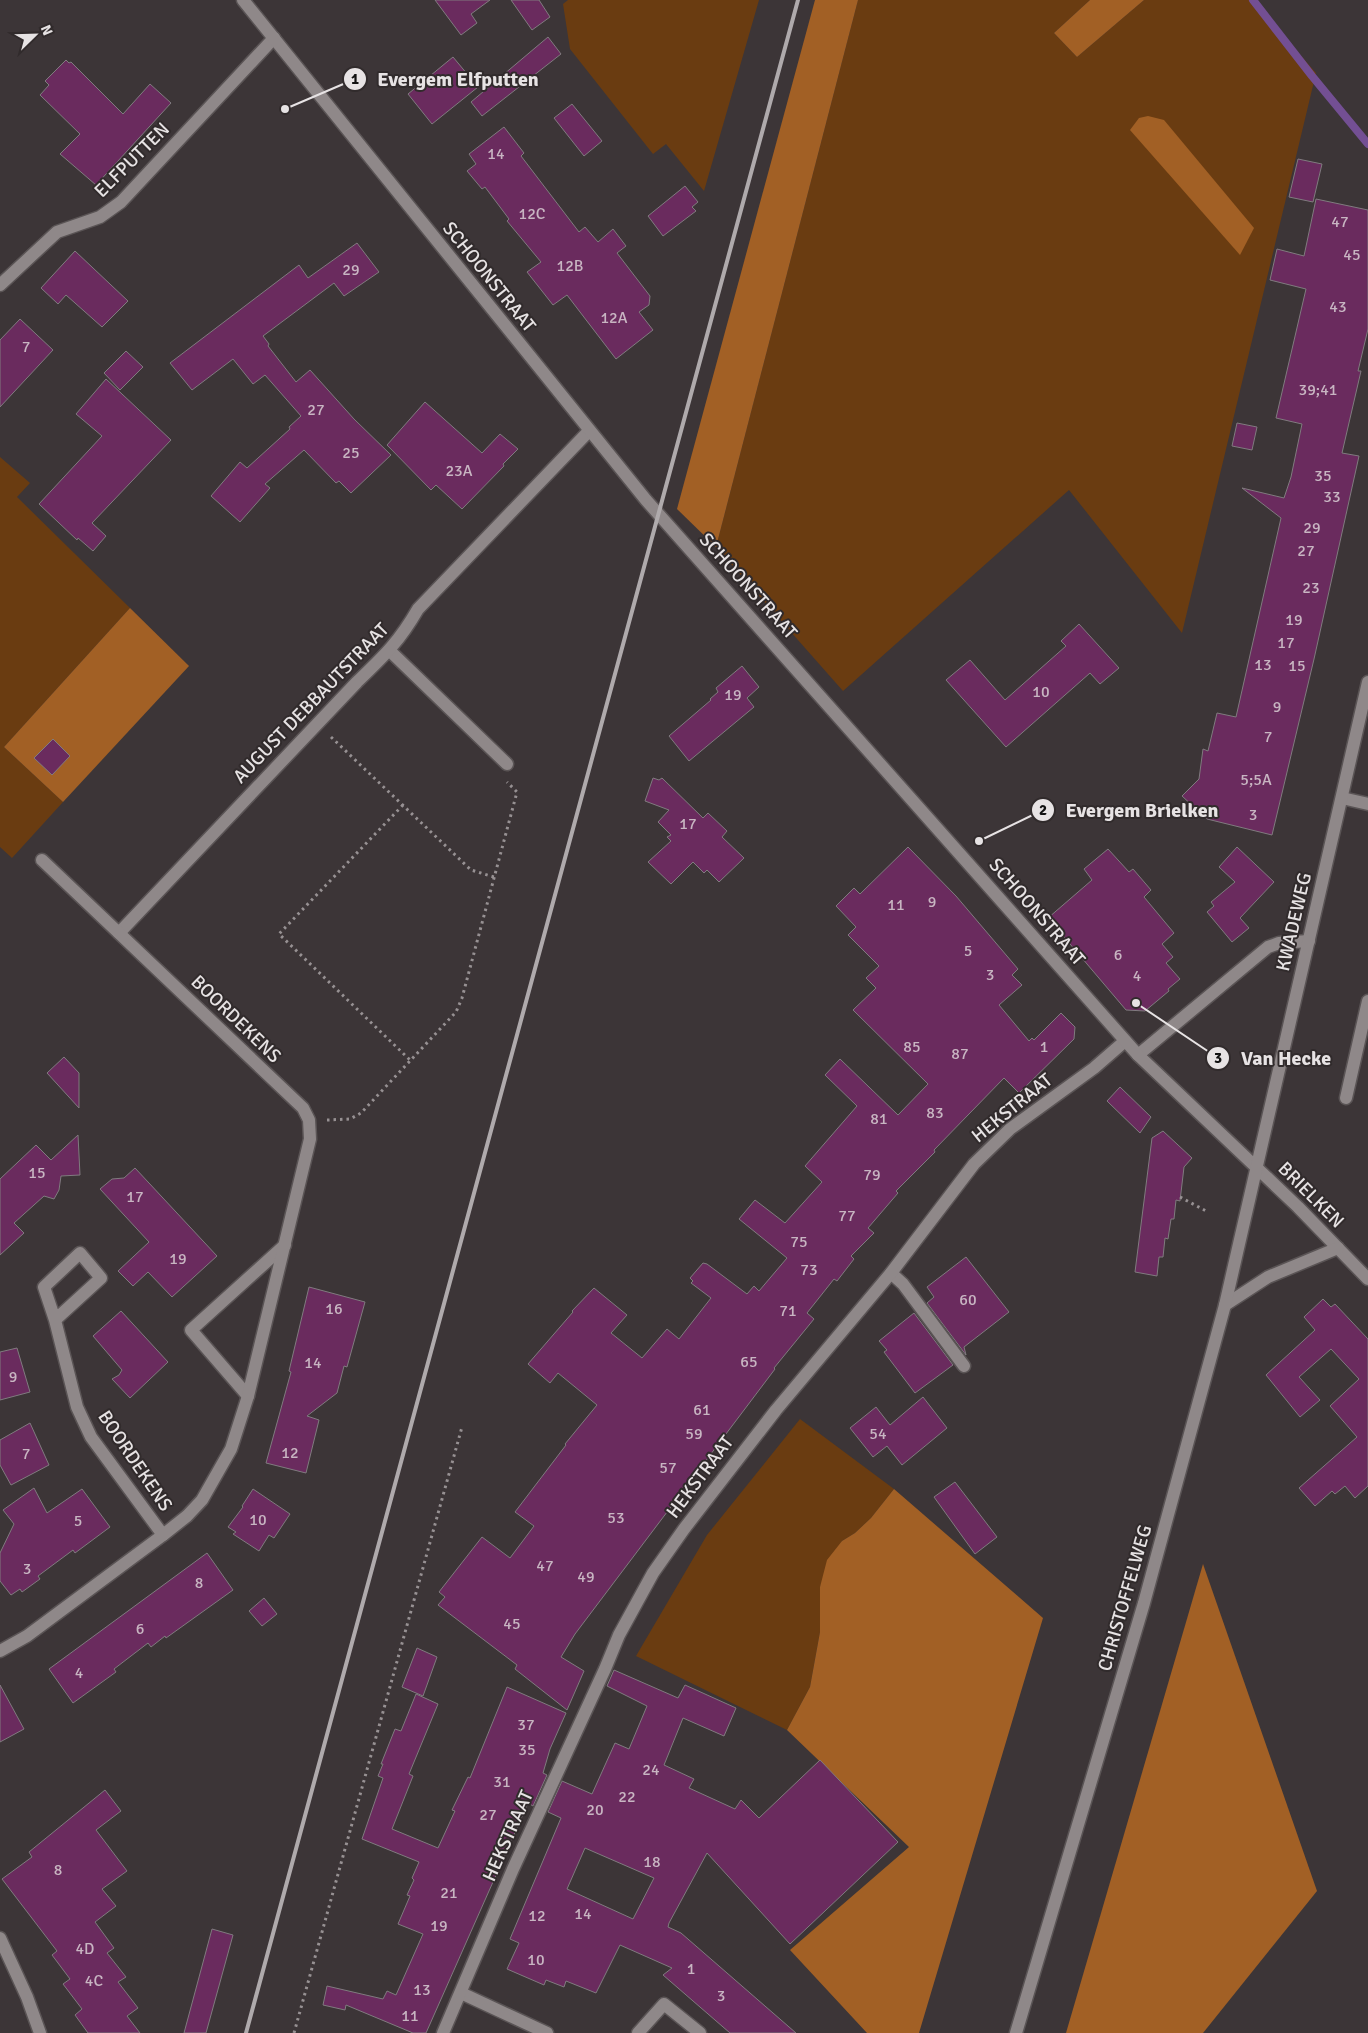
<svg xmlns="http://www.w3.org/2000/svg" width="1368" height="2033" font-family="Signika,sans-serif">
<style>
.green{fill:#6a3c11}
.forest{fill:#a26025}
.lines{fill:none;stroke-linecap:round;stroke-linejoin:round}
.stream{stroke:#734f93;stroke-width:8}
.building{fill:#6a2b5e;stroke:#807b7f;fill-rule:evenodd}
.lane-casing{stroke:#5a5455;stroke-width:15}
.street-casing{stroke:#5a5455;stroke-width:15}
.secondary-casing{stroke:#5a5455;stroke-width:15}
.path{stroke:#979193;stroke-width:3;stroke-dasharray:2.5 4;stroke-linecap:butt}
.lane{stroke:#8f8889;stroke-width:12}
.street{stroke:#8f8889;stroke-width:12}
.secondary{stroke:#8f8889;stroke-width:12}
.rail{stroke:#afaaac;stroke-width:4}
.labels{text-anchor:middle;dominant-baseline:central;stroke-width:4;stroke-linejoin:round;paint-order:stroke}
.number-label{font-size:16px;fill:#c8b5c2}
.street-label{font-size:19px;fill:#e7e3e4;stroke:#312b2c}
.leader{fill:none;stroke:#e7e3e4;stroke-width:2}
.callout-dot{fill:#e7e3e4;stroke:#312b2c;stroke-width:2}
.mark-label{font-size:15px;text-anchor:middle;font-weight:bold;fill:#111}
.callout-label{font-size:20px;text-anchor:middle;font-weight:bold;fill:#e7e3e4;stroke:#312b2c;stroke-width:4;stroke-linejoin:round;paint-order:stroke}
</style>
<rect width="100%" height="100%" fill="#3c3537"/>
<!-- green -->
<g class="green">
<path d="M568,0H759L704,191L666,144L653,154L570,49L563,4Z"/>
<path d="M858,0H1090L1054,33L1077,57L1144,0H1252L1316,73L1182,633L1069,490L843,691L716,547Z"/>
<path d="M0,457L30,483L17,497L130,608L4,747L63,802L12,858L0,847Z"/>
<path d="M800,1419L894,1489L871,1518L855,1533L842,1541L820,1587V1632L810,1687L787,1730L636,1656L707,1535Z"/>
</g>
<!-- forest -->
<g class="forest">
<path d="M815,0H858L716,547L677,509Z"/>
<path d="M1090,0H1144L1077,57L1054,33Z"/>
<path d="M1148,116L1164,120L1254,228L1240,255L1130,130L1139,118Z"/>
<path d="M130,608L189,666L63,802L4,747Z"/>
<path d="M894,1489L1043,1618L919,2033H867L790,1950L909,1847L787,1730L810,1687L820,1632V1587L827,1560L842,1541L855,1533L871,1518Z"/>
<path d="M1203,1564L1317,1891L1203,2033H1066Z"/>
</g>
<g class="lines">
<!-- stream -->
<path class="stream" d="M1253,0L1312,76L1368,144"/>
</g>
<!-- building -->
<g class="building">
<path d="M435,0H490L471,14L477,23L461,35Z"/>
<path d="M511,0H539L550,17L532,30Z"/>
<path d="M548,37L561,54L482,116L471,102Z"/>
<path d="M453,57L478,87L432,124L408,94Z"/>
<path d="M66,60L69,63L71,62L123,114L150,84L171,103L96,185L60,154L80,134L40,95L49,85L45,81Z"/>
<path d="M572,104L602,141L584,156L554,118Z"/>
<path d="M504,127L524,153L521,156L579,232L585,227L598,242L613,229L626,246L617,253L650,296L649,305L639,312L653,330L616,359L567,295L553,305L527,272L541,262L507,221L509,219L485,187L482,189L467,171L476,164L469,154Z"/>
<path d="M1298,159L1322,164L1313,202L1289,197Z"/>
<path d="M685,186L698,202L692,207L696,211L663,236L648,216Z"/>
<path d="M1316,199L1368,210V329L1358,371H1361L1342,453L1359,456L1314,659L1272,835L1207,819L1182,796L1199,779L1203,749L1208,751L1217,713L1236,717L1281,518L1242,488L1284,498L1291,477L1302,424L1276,418L1306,289L1270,280L1277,249L1304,256Z"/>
<path d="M357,243L379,272L344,296L334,283L263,336L269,344L268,346L296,382L310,370L354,419L391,455L351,493L339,481L336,483L304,450L265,484L270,488L240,522L211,496L240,462L247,468L290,429L289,427L301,416L265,375L253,384L233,359L192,390L170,363L299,265L308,278Z"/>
<path d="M75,251L128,301L102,327L66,295L58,304L41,288Z"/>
<path d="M20,319L53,350L0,407V340Z"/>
<path d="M126,351L143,367L120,390L104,373Z"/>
<path d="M106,379L171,440L92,523L106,536L93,551L78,538L77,540L39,504L102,436L76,414Z"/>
<path d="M425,402L482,453L500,434L518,449L503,464L504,466L462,509L436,485L431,490L387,445Z"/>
<path d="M1237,423L1257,427L1252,450L1232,446Z"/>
<path d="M1079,624L1119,668L1100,684L1090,673L1006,747L946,680L970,660L1005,700L1066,646L1061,641Z"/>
<path d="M742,666L759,687L747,698L754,707L689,761L669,736L711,700L710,699L718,692L716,688Z"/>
<path d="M53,739L70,756L52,775L34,758Z"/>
<path d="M653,778L659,780L662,778L703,818L708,813L727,831L722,837L744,858L719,882L707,870L704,873L693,862L671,884L648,862L671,841L667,837L671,835L658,822L669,810L645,801Z"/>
<path d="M908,847L956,896L1018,969L1012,975L1022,985L999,1005L1029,1041L1032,1038L1034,1040L1061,1013L1075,1027L1074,1039L1019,1093L1004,1078L934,1150L935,1152L896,1191L898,1193L868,1228L874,1233L851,1256L854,1259L837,1281L834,1279L807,1313L814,1319L774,1368L775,1369L575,1634L561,1657L584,1671L567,1710L515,1669L517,1665L438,1605L445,1597L439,1592L482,1537L510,1558L534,1526L515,1512L566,1445L565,1444L597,1405L558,1373L550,1383L528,1364L573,1312L572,1311L594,1288L627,1315L611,1333L642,1358L667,1329L679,1339L711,1298L691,1283L693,1281L690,1278L703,1263L707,1264L747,1294L754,1286L759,1291L787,1258L739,1219L755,1200L785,1223L822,1182L805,1166L857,1106L825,1075L840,1059L898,1115L928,1084L853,1010L876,988L866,978L879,966L848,935L856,927L836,906L854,888L860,894Z"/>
<path d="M1237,847L1274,882L1240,918L1249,928L1232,942L1207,912L1214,906L1211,902L1235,882L1219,867Z"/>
<path d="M1108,849L1129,872L1133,869L1151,890L1144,897L1174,933L1162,944L1173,957L1166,963L1180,979L1168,989L1169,991L1145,1011L1126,1010L1048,918L1092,880L1084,869Z"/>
<path d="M64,1057L79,1073V1108L47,1073Z"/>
<path d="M1120,1087L1151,1117L1140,1133L1107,1101Z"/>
<path d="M1163,1131L1192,1158L1184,1167L1180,1201L1176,1200L1174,1219H1171L1168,1239L1165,1238L1163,1257H1159L1157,1276L1135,1272L1152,1138Z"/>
<path d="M78,1135L80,1175L61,1176L59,1190L54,1199L44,1196L14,1223L24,1233L0,1255V1179L36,1145L51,1160Z"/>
<path d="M135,1168L217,1256L172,1297L148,1272L133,1286L118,1271L149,1242L100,1189L112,1179L124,1178Z"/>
<path d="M966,1257L1009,1312L964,1347L966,1355L927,1303L934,1297L927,1287Z"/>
<path d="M309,1287L365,1302L347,1367L344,1366L337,1393L307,1416L319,1420L306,1473L266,1463L291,1372L289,1371Z"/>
<path d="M1323,1299L1331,1307L1335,1304L1368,1339V1486L1355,1498L1345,1486L1335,1494L1332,1491L1315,1506L1299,1488L1357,1437L1330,1406L1359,1379L1331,1349L1299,1377L1320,1400L1300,1417L1266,1375L1315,1330L1304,1317Z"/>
<path d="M121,1311L168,1362L130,1398L112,1379L119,1375L122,1370L93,1336Z"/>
<path d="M914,1313L953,1365L915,1393L884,1352L887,1350L879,1341Z"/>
<path d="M17,1348L30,1392L0,1400V1352Z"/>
<path d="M923,1397L947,1428L902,1465L887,1446L873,1457L850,1428L876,1407L890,1425Z"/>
<path d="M30,1423L49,1465L11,1485L0,1465V1440Z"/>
<path d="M955,1482L997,1537L975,1554L934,1497Z"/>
<path d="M34,1488L47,1513L82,1489L110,1527L75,1553L73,1550L38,1576L40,1579L22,1592L20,1589L11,1595L0,1581V1553L14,1524L3,1510Z"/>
<path d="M253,1489L290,1514L274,1538L269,1535L259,1551L233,1534L236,1532L228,1527L243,1507L242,1506Z"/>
<path d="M207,1553L233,1590L166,1638L165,1636L151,1647L148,1643L114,1669L116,1672L73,1703L49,1669Z"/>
<path d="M264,1598L277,1614L262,1626L249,1611Z"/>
<path d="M417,1648L437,1657L423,1696L402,1687Z"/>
<path d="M614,1670L678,1698L685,1685L736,1708L724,1736L683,1718L664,1765L694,1779L689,1788L735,1809L741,1800L759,1818L820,1760L898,1842L790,1944L707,1853L669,1923L668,1927L681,1933L796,2033H730L663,1975L672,1968L620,1945L596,1993L566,1981L564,1987L546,1980L544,1985L507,1969L519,1943L510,1939L561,1818L548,1812L562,1781L592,1794L615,1743L629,1749L647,1706L607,1686ZM585,1848L654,1878L633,1919L567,1889Z"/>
<path d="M0,1685L24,1729L0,1742Z"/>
<path d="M507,1687L566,1713L550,1749L543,1773L547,1775L533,1806L528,1803L426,2033H413L346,2005L345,2010L323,2005L327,1986L383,1999L387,1991L396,1995L423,1934L398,1924L410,1896L407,1895L414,1880L412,1878L419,1862L362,1839L383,1778L378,1776L383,1764H381L395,1729L401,1731L416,1694L438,1704L409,1774L413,1776L392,1829L438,1848L455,1811L452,1810L468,1777L470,1778Z"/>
<path d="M105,1790L121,1811L96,1830L127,1871L102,1889L116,1906L95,1922L114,1948L107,1953L126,1977L118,1982L138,2008L127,2016L140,2033H88L75,2015L82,2009L63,1984L70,1979L52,1955L57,1951L2,1879L32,1857L29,1852Z"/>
<path d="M212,1929L233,1935L206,2033H184Z"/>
</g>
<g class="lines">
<defs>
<g id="lane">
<path d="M1138,1055L1268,947L1279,943L1309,941"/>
<path d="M891,1273L903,1284L964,1366"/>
</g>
<g id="street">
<path d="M0,285L57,232L100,217L121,202L274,38"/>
<path d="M390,651L507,764"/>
<path d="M1342,798L1368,804"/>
<path d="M119,933L357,682C384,656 399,642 418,609L589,431"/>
<path d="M1346,1098L1368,1001"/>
<path d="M1258,1169L1298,1207L1368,1279"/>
<path d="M1225,1305L1268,1277L1338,1248"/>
<path d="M55,1320L44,1287L80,1253L101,1278L55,1320L77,1407L91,1437L163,1535"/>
<path d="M248,1396L191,1330L285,1245"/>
<path d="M0,1651L27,1636L163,1535L187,1516L202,1500L231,1449L248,1396L310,1139L309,1120L303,1108L42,860"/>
<path d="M0,1938L27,1997L40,2033"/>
<path d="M461,1993L547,2033"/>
<path d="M443,2033L513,1869L605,1669L619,1635L653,1573L684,1529L776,1410L891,1273L974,1164L1010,1129L1094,1068L1125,1041"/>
<path d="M638,2033L664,2004L700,2033"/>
</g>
<g id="secondary">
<path d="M243,0L646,500L1138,1055L1258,1169"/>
<path d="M1016,2033L1144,1603L1225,1305L1368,682"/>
</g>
</defs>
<!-- lane casing -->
<use href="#lane" class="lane-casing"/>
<!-- street casing -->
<use href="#street" class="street-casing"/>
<!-- secondary casing -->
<use href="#secondary" class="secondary-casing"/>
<!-- path -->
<g class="path">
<path d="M331,737L471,870L494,877"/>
<path d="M403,805L279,934L410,1060"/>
<path d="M327,1120L350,1119L361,1113L456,1012L462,998L517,792L507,782"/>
<path d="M1180,1197L1208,1212"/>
<path d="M294,2033L462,1427"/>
</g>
<!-- lane -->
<use href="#lane" class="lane"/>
<!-- street -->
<use href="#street" class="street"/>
<!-- secondary -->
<use href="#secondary" class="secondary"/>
<!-- rail -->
<path class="rail" d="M246,2033L798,0"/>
</g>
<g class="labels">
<!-- number labels -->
<g class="number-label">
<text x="496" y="154">14</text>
<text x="532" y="214">12C</text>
<text x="1340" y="222">47</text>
<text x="1352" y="255">45</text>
<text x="570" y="266">12B</text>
<text x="351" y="270">29</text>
<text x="1338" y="307">43</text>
<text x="614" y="318">12A</text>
<text x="26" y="347">7</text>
<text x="1318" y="390">39;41</text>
<text x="316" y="410">27</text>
<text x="351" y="453">25</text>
<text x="459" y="471">23A</text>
<text x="1323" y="476">35</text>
<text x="1332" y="497">33</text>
<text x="1312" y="528">29</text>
<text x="1306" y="551">27</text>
<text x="1311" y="588">23</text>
<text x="1294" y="620">19</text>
<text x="1286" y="643">17</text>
<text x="1263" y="665">13</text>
<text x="1297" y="666">15</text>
<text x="1041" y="692">10</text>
<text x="733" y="695">19</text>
<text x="1277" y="707">9</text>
<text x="1268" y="737">7</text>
<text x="1256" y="780">5;5A</text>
<text x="1253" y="815">3</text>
<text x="688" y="824">17</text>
<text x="932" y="902">9</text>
<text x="896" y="905">11</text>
<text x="968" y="951">5</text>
<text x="1118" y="955">6</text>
<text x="990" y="975">3</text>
<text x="1137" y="976">4</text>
<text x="912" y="1047">85</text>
<text x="1044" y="1047">1</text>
<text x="960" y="1054">87</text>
<text x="935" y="1113">83</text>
<text x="879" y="1119">81</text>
<text x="37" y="1173">15</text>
<text x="872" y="1175">79</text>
<text x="135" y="1197">17</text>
<text x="847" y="1216">77</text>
<text x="799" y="1242">75</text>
<text x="178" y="1259">19</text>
<text x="809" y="1270">73</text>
<text x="968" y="1300">60</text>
<text x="334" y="1309">16</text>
<text x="788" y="1311">71</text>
<text x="749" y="1362">65</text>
<text x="313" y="1363">14</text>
<text x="13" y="1377">9</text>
<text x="702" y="1410">61</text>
<text x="694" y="1434">59</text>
<text x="878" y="1434">54</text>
<text x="290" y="1453">12</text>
<text x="26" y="1454">7</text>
<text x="668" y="1468">57</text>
<text x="616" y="1518">53</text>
<text x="258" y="1520">10</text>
<text x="78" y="1521">5</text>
<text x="545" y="1566">47</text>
<text x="27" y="1569">3</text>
<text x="586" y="1577">49</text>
<text x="199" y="1583">8</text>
<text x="512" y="1624">45</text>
<text x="140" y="1629">6</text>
<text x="79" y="1673">4</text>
<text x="526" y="1725">37</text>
<text x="527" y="1750">35</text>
<text x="651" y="1770">24</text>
<text x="502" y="1782">31</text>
<text x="627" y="1797">22</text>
<text x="595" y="1810">20</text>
<text x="488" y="1815">27</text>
<text x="652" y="1862">18</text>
<text x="58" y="1870">8</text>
<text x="449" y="1893">21</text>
<text x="583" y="1914">14</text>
<text x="537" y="1916">12</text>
<text x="439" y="1926">19</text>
<text x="85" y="1949">4D</text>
<text x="536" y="1960">10</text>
<text x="691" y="1969">1</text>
<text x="94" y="1981">4C</text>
<text x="422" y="1990">13</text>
<text x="721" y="1996">3</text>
<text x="410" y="2016">11</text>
</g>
<!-- street labels -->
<g class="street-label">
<text transform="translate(132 160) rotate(-45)">ELFPUTTEN</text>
<text transform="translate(489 277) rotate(51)">SCHOONSTRAAT</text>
<text transform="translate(748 586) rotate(48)">SCHOONSTRAAT</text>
<text transform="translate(311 703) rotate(-46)">AUGUST DEBBAUTSTRAAT</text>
<text transform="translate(1037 912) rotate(49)">SCHOONSTRAAT</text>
<text transform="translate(1294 922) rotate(-77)">KWADEWEG</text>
<text transform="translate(236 1019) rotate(44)">BOORDEKENS</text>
<text transform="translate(1012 1108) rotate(-39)">HEKSTRAAT</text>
<text transform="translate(1311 1195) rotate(45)">BRIELKEN</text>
<text transform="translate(135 1461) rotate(56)">BOORDEKENS</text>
<text transform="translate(700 1477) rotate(-53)">HEKSTRAAT</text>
<text transform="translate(1125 1598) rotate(-74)">CHRISTOFFELWEG</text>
<text transform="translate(508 1836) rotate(-66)">HEKSTRAAT</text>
</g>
</g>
<!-- callouts -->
<path class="leader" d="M285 109L355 79M979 841L1043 810M1136 1003L1218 1058"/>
<g class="callout-dot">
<circle cx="285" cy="109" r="5"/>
<circle cx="979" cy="841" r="5"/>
<circle cx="1136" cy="1003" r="5"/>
<circle cx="355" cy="79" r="12"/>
<circle cx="1043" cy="810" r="12"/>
<circle cx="1218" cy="1058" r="12"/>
</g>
<g class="mark-label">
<text x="355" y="84">1</text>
<text x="1043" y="815">2</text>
<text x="1218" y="1063">3</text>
</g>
<g class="callout-label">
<text x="458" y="86">Evergem Elfputten</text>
<text x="1142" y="817">Evergem Brielken</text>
<text x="1286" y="1065">Van Hecke</text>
</g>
<!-- north arrow -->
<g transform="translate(35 35) rotate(67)" stroke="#312b2c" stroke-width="4" paint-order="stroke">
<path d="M0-4L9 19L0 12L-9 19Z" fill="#e7e3e4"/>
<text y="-8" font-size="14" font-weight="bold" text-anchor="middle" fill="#e7e3e4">N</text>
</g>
</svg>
